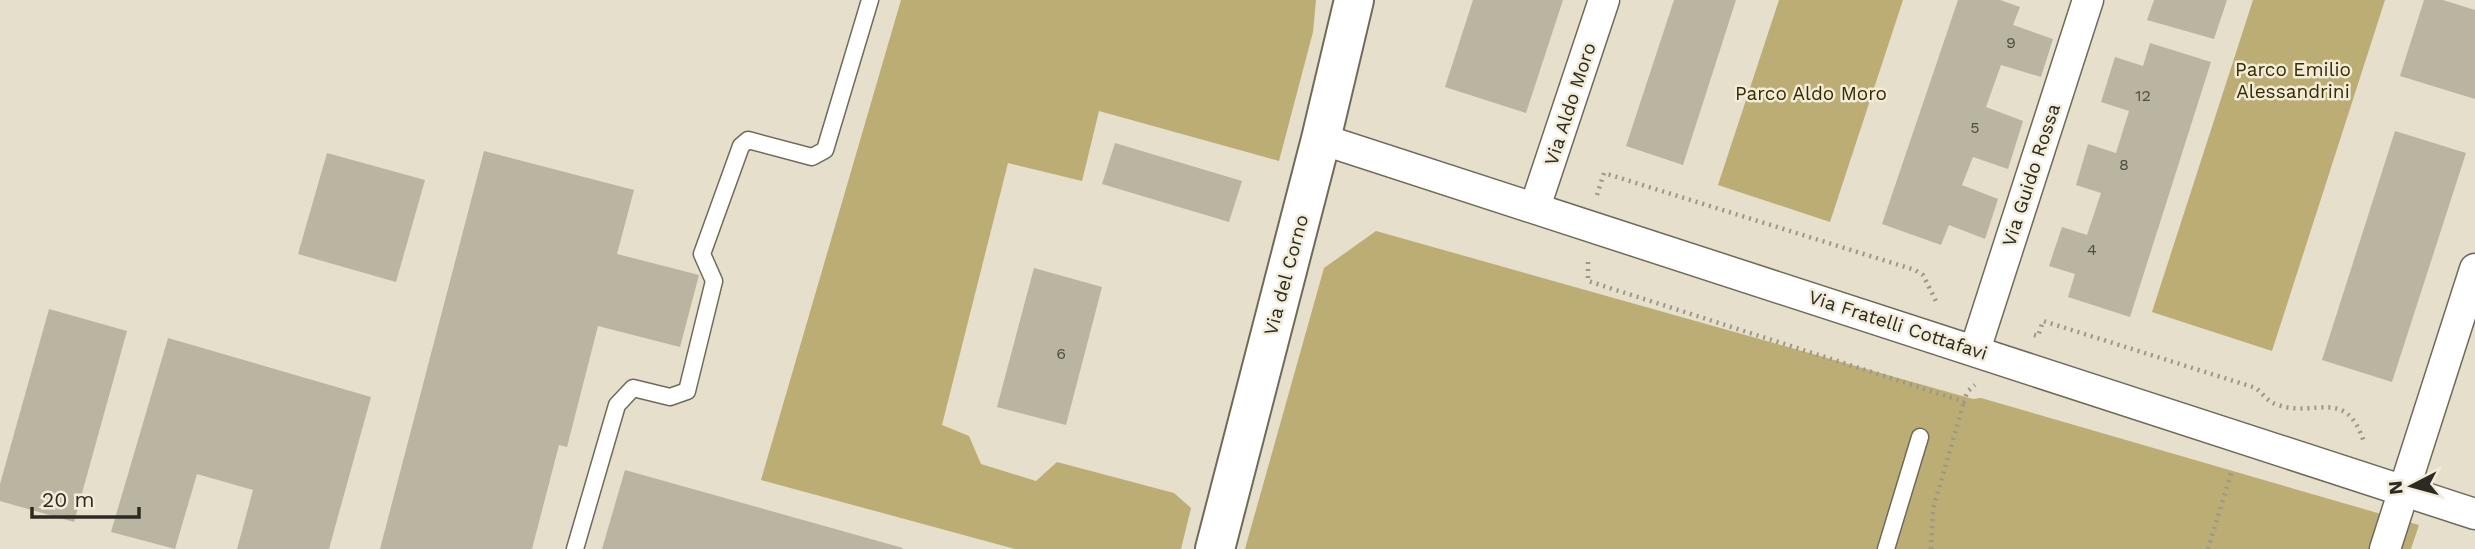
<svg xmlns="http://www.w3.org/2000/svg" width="2475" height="549" font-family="'Work Sans',sans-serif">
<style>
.green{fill:#bcad75}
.building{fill:#bab5a1}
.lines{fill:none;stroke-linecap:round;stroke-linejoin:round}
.lane-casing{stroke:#706b59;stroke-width:19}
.street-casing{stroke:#706b59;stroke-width:33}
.secondary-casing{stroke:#706b59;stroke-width:42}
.path{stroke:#9c9889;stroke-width:4.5;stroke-dasharray:2 5;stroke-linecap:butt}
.lane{stroke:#fff;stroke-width:16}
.street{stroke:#fff;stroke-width:30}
.secondary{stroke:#fff;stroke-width:38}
.labels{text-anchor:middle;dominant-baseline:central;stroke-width:5;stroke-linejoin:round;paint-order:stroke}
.number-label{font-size:16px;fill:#504d42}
.park-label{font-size:19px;fill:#362b00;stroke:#f2ecd8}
.street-label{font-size:19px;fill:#2c2a23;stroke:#f2ecd8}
</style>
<rect width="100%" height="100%" fill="#e5dfcb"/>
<!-- green -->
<g class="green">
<path d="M901,0H1316L1313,32L1279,161L1099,111L1082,181L1008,163L942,425L969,436L981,464L1036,481L1057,462L1174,493L1191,508L1181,549H1015L761,480Z"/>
<path d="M1779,0H1903L1830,222L1718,185Z"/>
<path d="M2253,0H2385L2272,351L2152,312Z"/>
<path d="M1376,231L1973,399L1981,398L2419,525L2411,549H1245L1324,268Z"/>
</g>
<!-- building -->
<g class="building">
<path d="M1473,0H1563L1526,113L1445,87Z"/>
<path d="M1674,0H1736L1683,165L1626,146Z"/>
<path d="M1958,0H2000L2020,7L2013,25L2053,39L2041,77L2001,65L1986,107L2023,121L2008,169L1973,157L1962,185L1998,199L1985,239L1949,225L1941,245L1882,224Z"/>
<path d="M2154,0H2227L2214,39L2147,20Z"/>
<path d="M2424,0H2443L2475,10V99L2400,76Z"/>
<path d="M2150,43L2211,62L2130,317L2068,297L2075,274L2049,266L2062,227L2087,235L2101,193L2076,185L2088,144L2116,153L2129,111L2101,102L2115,57L2143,66Z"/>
<path d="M2395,131L2466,153L2392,382L2322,360Z"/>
<path d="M1115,143L1242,181L1229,222L1102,184Z"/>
<path d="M484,151L634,190L617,254L699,275L680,347L598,326L567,447L559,445L532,549H380Z"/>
<path d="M327,153L425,180L396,282L298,254Z"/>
<path d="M1034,268L1102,287L1066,425L997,407Z"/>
<path d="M49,309L127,331L74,522L0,501V484Z"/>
<path d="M168,338L371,397L329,549H237L253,490L197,474L175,549L111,532Z"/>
<path d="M625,470L903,548L902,549H602Z"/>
</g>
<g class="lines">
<defs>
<g id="lane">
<path d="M575,549L617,405L633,388L670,397L687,391L714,281L702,254L741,146L748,140L812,157L825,150L870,0"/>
<path d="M1886,549L1920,437"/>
</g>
<g id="street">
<path d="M1321,139L2475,514"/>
<path d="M1535,207L1604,0"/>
<path d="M1975,350L2088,0"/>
<path d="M2385,549L2475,269"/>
</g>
<path id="secondary" d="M1215,549L1321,139L1354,0"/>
</defs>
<!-- lane casing -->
<use href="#lane" class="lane-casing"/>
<!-- street casing -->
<use href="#street" class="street-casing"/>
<!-- secondary casing -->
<use href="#secondary" class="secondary-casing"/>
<!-- path -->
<g class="path">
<path d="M1597,195L1604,173L1915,270L1923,275L1937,303"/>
<path d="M1588,262V281L1959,400L1964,402L1967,392L1975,385"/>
<path d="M2034,335L2038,336L2043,321L2256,388C2264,395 2268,402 2278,405C2317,418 2345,386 2364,442"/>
<path d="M1931,549L1933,509L1964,402"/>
<path d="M2208,549L2232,470"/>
</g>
<!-- lane -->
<use href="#lane" class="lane"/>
<!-- street -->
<use href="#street" class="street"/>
<!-- secondary -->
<use href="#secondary" class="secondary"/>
</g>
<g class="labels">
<!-- number labels -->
<g class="number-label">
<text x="2011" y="42">9</text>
<text x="2143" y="95">12</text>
<text x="1975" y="127">5</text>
<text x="2124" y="164">8</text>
<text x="2092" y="249">4</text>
<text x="1061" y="353">6</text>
</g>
<!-- park labels -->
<g class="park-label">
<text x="2293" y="69">Parco Emilio<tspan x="2293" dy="22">Alessandrini</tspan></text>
<text x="1811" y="93">Parco Aldo Moro</text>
</g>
<!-- street labels -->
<g class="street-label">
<text transform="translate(1570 104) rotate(-72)">Via Aldo Moro</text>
<text transform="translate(2031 175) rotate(-72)">Via Guido Rossa</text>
<text transform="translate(1286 275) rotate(-75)">Via del Corno</text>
<text transform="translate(1898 325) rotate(18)">Via Fratelli Cottafavi</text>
</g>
</g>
<!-- north arrow -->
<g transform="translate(2412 486) rotate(264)" stroke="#f2ecd8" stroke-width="5" paint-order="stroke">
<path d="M0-5L12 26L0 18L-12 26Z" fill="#2c2a23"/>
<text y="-10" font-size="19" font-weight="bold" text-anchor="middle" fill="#2c2a23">N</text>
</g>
<!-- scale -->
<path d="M32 507v10h107v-10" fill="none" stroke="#2c2a23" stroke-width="3.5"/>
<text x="42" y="507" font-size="21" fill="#2c2a23" stroke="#f2ecd8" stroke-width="5" paint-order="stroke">20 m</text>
</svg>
